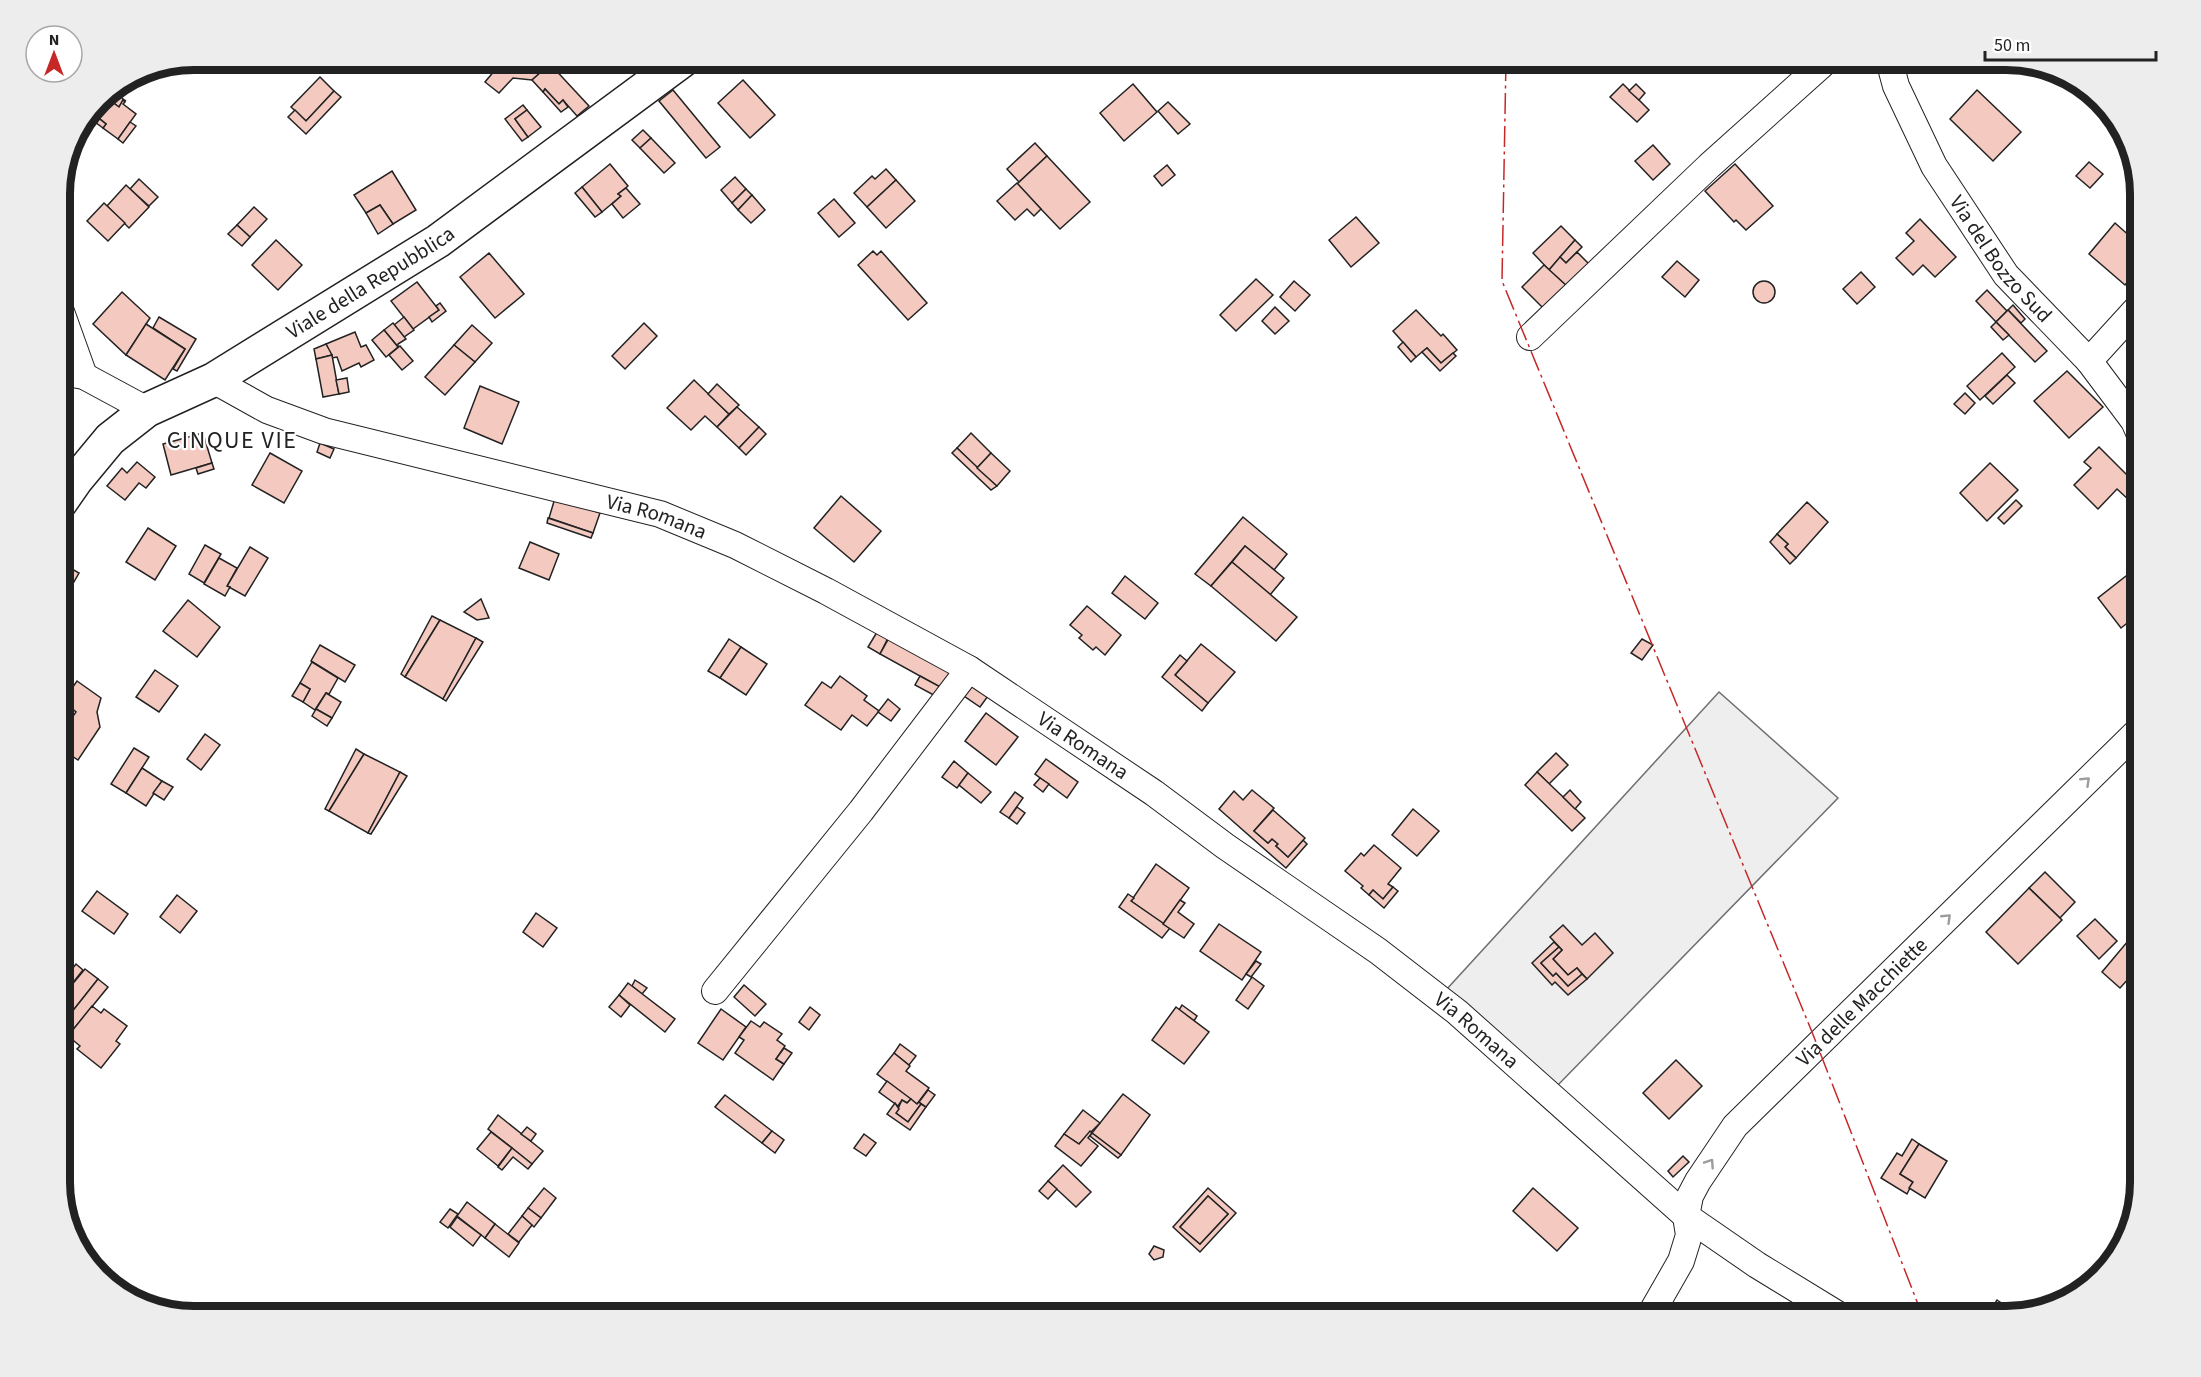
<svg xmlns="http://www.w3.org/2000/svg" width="2201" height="1377" font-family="'Source Sans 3',sans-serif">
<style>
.green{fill:#eee;stroke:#6f6f6f;stroke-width:1.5}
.building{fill:#f3c9c0;stroke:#222;stroke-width:1.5;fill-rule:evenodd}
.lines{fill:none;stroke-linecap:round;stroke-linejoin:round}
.minor-casing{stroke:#222;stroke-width:28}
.major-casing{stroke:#222;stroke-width:36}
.minor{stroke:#fff;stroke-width:26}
.major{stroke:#fff;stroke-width:33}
.power{stroke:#c62828;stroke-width:1.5;stroke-dasharray:21 4.5 3 4.5;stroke-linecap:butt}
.oneway{stroke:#9c9c9c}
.labels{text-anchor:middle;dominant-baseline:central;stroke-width:4.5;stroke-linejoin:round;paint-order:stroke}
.street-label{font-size:21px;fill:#222;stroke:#fff}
.quarter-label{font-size:24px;letter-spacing:1.5px;fill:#222;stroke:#fff}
.rim{fill:none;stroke:#222;stroke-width:8}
</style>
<rect width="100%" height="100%" fill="#fff"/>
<!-- green -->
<path class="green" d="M1719,692L1838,798L1557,1086L1446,990Z"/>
<!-- building -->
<g class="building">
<path d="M354,60H373L364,70Z"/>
<path d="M498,60H548L551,63L532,80L513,78L499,93L485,82L501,63Z"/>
<path d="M605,60H625L615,70Z"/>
<path d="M550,64L589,106L577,116L563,100L559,104L545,89L543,92L532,80Z"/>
<path d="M320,77L334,91L306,121L291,107Z"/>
<path d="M743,80L775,115L750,138L718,103Z"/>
<path d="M1133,84L1157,112L1124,141L1100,113Z"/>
<path d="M1623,84L1649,110L1637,122L1610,97Z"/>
<path d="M1636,84L1645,93L1639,100L1629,91Z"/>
<path d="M545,89L559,104L563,100L568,107L561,112L543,92Z"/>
<path d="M673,90L720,147L706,158L659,101Z"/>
<path d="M1977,90L2021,132L1993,161L1950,119Z"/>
<path d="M112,91L126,101L123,100L119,107L104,96Z"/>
<path d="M334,91L341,97L306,134L288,117L295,110L306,121Z"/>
<path d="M104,96L119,107L123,100L125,102L123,104L136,114L118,139L103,128L106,124L91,112Z"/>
<path d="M102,97L91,112L106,124L103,128L87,116Z"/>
<path d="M1168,102L1190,124L1178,134L1158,111Z"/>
<path d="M523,105L527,110L515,119L528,137L522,141L505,119Z"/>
<path d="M527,110L541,127L528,137L515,119Z"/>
<path d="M130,122L136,126L123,143L118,139Z"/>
<path d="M643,130L651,138L640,148L632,140Z"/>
<path d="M651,138L675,163L664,173L640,148Z"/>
<path d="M1035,143L1047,156L1019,182L1007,169Z"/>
<path d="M1653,145L1670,164L1653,180L1635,161Z"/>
<path d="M1047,156L1090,202L1060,229L1017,184Z"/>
<path d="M2089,162L2103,174L2090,188L2076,176Z"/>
<path d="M610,164L628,186L618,194L621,196L602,212L582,187Z"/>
<path d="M1735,164L1773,206L1746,230L1736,220L1734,222L1705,191Z"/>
<path d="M1167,165L1175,175L1162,186L1154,176Z"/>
<path d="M886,169L896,180L867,207L854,193L872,176L875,179Z"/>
<path d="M392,171L416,210L393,224L380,205L366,213L354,195Z"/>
<path d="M735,177L746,189L732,203L721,190Z"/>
<path d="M139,179L158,197L149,206L130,189Z"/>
<path d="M896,180L915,201L886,228L867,207Z"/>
<path d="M1017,183L1041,209L1034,216L1027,209L1015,220L997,201Z"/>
<path d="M126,185L149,207L129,228L107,206Z"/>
<path d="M582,187L602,212L595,217L575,193Z"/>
<path d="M626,188L640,204L623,218L612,204L621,196L618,194Z"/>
<path d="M746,189L752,195L738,210L732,203Z"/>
<path d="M752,195L765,210L751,223L738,210Z"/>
<path d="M834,199L855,223L839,237L818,213Z"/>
<path d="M104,203L125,223L108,241L87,221Z"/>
<path d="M380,205L393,224L378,234L366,213Z"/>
<path d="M254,207L267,219L250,237L237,225Z"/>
<path d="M1356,217L1379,243L1351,267L1329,240Z"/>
<path d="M1920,219L1956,257L1935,277L1923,265L1913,275L1896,258L1914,241L1906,233Z"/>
<path d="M2115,223L2141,246V266L2125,285L2089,254Z"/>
<path d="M237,225L250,237L242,246L228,234Z"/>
<path d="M1561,226L1575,240L1549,270L1533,253Z"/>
<path d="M276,240L302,265L278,290L252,265Z"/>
<path d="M1575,240L1582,247L1566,263L1560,257Z"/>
<path d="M873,251L877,255L881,251L927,303L908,320L858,265Z"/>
<path d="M1577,252L1591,266L1569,288L1549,270L1560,257L1566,263Z"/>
<path d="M489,253L524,294L495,318L460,277Z"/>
<path d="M1677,261L1699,280L1685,297L1662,277Z"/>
<path d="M1544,265L1569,288L1546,311L1522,287Z"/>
<path d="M1861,272L1875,287L1857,304L1843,289Z"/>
<path d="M1256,279L1273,295L1236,331L1220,315Z"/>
<path d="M1294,281L1310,295L1295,311L1280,297Z"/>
<circle cx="1764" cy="292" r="11"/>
<path d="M417,282L439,310L413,329L391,301Z"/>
<path d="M1987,290L2007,311L1996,322L1976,301Z"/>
<path d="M122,292L150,318L126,355L93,324Z"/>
<path d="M440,303L446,311L432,322L429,317L439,310L436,306Z"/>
<path d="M2013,305L2025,319L2021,323L2008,310Z"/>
<path d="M1275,307L1289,321L1275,334L1262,321Z"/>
<path d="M1416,310L1441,336L1443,334L1457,350L1441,363L1427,348L1416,357L1393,331Z"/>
<path d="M2008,310L2047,351L2035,362L1996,322Z"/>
<path d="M159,317L196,339L177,371L173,369L185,349L153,328Z"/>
<path d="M404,317L414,330L404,337L394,325Z"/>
<path d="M1996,322L2009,335L2003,340L1991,327Z"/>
<path d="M393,323L406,339L398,344V347L384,330Z"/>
<path d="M644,323L657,336L625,369L612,356Z"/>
<path d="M146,324L185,349L165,380L126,355Z"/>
<path d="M472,325L492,343L475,362L454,345Z"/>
<path d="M384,330L398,347L386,357L372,340Z"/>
<path d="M355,332L361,347L366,345L374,360L361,367L359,363L342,371L337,357L332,358L326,344Z"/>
<path d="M1403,342L1416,357L1411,362L1398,347Z"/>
<path d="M326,344L332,355L316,359L314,349Z"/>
<path d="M454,345L475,362L445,395L425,377Z"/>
<path d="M400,346L413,361L402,370L389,355Z"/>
<path d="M1427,348L1441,363L1453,353L1456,356L1440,371L1422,352Z"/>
<path d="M2002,353L2015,367L1980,400L1967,386Z"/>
<path d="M332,355L339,394L323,397L316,359Z"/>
<path d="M2067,371L2103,407L2069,438L2034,401Z"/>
<path d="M2007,375L2015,383L1993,404L1985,396Z"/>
<path d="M347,378L349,392L339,394L336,380Z"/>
<path d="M694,380L729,414L717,427L705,416L691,430L667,408Z"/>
<path d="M717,384L739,405L729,414L708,394Z"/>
<path d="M480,386L519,402L502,444L464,428Z"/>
<path d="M1965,393L1975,403L1965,414L1954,404Z"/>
<path d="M737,407L759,427L739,448L717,427Z"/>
<path d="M759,427L766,434L746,455L739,448Z"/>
<path d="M203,433L212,463L171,475L163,444Z"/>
<path d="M971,433L991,453L977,468L957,448Z"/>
<path d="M320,443L334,449L330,458L317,452Z"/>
<path d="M2099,447L2141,489L2130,501L2117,489L2098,509L2074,485L2091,468L2084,462Z"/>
<path d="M957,448L997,486L991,490L952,453Z"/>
<path d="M270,453L302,471L284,503L252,485Z"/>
<path d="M991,453L1010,471L997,486L977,468Z"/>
<path d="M137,462L155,477L146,488L139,483L125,500L107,486L122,468L127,473Z"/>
<path d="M212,463L214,469L198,474L196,468Z"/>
<path d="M1990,463L2018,490L1987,521L1960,493Z"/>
<path d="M841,496L881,531L854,562L814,528Z"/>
<path d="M555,498L600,513L593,533L549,518Z"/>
<path d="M2016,500L2022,506L2004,524L1998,518Z"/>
<path d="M1807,502L1828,522L1796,558L1785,547L1788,544L1777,534Z"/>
<path d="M1243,517L1287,554L1274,570L1245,546L1211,586L1195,574Z"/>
<path d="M548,518L593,533L591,538L547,523Z"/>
<path d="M148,528L176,546L155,580L126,562Z"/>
<path d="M1777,534L1788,544L1785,547L1796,558L1790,564L1770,542Z"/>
<path d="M530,542L559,554L549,580L519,568Z"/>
<path d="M205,545L221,554L204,583L189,574Z"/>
<path d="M1245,546L1284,578L1270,595L1232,562Z"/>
<path d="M250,547L268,558L245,596L227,586Z"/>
<path d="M219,558L237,568L227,586L230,587L225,596L204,584Z"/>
<path d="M60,562L79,573L71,587L60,581Z"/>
<path d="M1232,562L1297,617L1276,641L1211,586Z"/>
<path d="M1125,576L1158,603L1145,619L1112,593Z"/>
<path d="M2126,576L2141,595V616L2137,619L2135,617L2121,628L2098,598Z"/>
<path d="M481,599L489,618L477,620L464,612Z"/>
<path d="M188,600L220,627L197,657L163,631Z"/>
<path d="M1087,606L1121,635L1105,655L1096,647L1093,650L1079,638L1082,635L1070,625Z"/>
<path d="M432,616L440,620L405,677L401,674Z"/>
<path d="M440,620L476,638L443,699L405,677Z"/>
<path d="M877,632L888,638L880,654L868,647Z"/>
<path d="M476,638L483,642L446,701L443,699Z"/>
<path d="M889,638L956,674L947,691L880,654Z"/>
<path d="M729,639L741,647L720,678L708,671Z"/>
<path d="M1642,639L1653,645L1642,660L1631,653Z"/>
<path d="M1201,644L1235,672L1208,703L1175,675Z"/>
<path d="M320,645L355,665L345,682L311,661Z"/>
<path d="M741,647L767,664L746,695L720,678Z"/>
<path d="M1180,655L1187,661L1175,675L1208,703L1202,711L1162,677Z"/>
<path d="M312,662L338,678L329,694L326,693L315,710L303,702L310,689L300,683Z"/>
<path d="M155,670L178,686L159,712L136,697Z"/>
<path d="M840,676L867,696L864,700L879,711L867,726L852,715L841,730L805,705L822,682L831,688Z"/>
<path d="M920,676L946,690L941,699L915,685Z"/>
<path d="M77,681L101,698L97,712L100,727L78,760L60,748V735L76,712L63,701Z"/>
<path d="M300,683L310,689L303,702L292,696Z"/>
<path d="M969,683L988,696L980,707L961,694Z"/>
<path d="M326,693L341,702L332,718L316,709Z"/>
<path d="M888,699L900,709L891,721L878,712Z"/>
<path d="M316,709L332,718L327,726L312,716Z"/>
<path d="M986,713L1018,737L996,765L965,741Z"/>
<path d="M205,734L220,745L201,770L187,759Z"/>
<path d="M134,748L149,757L126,793L111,784Z"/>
<path d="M356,749L364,754L329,811L325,809Z"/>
<path d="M1556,753L1568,765L1549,784L1537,772Z"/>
<path d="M364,754L400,772L368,833L329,811Z"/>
<path d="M1046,759L1078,782L1067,798L1035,774Z"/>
<path d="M954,761L968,773L957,788L942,777Z"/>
<path d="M142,768L162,781L146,806L126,793Z"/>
<path d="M400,772L407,776L371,834L368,833Z"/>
<path d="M1537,772L1585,818L1572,831L1525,785Z"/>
<path d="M968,773L991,792L981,803L959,785Z"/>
<path d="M1040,778L1049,784L1043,792L1034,785Z"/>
<path d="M162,781L173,787L164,800L153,793Z"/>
<path d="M1252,790L1274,808L1254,831L1268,843L1272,839L1278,844L1276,846L1288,857L1303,840L1307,844L1286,868L1219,809L1234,791L1243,800Z"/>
<path d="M1570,790L1581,802L1575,809L1563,797Z"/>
<path d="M1015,792L1023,798L1009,818L1000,812Z"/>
<path d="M1017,807L1025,813L1017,824L1009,818Z"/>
<path d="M1413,809L1439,831L1417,856L1392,835Z"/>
<path d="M1273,810L1305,838L1288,857L1276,846L1278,844L1272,839L1268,843L1254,831Z"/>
<path d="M1374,845L1401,868L1388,884L1393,887L1383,899L1373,890L1369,895L1361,888L1363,886L1345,871L1361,853L1364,856Z"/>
<path d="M2141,859V884L2128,873Z"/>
<path d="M1156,864L1189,888L1163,924L1131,901Z"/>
<path d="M2045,872L2075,902L2060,918L2029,888Z"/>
<path d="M1393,887L1398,891L1384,908L1369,895L1373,890L1383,899Z"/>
<path d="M2029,888L2062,920L2018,964L1986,932Z"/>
<path d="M97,891L128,914L114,934L82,911Z"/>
<path d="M1128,894L1134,898L1131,901L1170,928L1162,938L1119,907Z"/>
<path d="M177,895L197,911L180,933L160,917Z"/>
<path d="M1180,900L1185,903L1178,912L1194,924L1184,938L1163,924Z"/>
<path d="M536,913L557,928L543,947L523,932Z"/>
<path d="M2095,919L2117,941L2099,959L2077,936Z"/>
<path d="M1219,924L1261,952L1242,980L1200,951Z"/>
<path d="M1563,925L1582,945L1595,933L1613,953L1587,979L1577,968L1568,975L1553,959L1562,950L1550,937Z"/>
<path d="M2128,941L2141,952V965L2120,988L2102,972Z"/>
<path d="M1554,942L1559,947L1541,963L1553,976L1556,973L1568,986L1582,974L1587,979L1568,995L1555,982L1552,985L1532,963Z"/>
<path d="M1559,947L1562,950L1553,959L1568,975L1577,968L1582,974L1568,986L1556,973L1553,976L1541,963Z"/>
<path d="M1256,961L1261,964L1251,977L1246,974Z"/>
<path d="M76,964L83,970L60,999V984Z"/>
<path d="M85,969L98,979L60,1027V999Z"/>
<path d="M1252,977L1264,986L1248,1009L1236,1000Z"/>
<path d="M98,979L108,987L68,1036L60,1030V1027Z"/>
<path d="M635,980L647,988L642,994L632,986Z"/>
<path d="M628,983L675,1019L665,1032L619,995Z"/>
<path d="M744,985L766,1004L755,1016L734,997Z"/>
<path d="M619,995L630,1005L621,1017L609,1007Z"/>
<path d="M1182,1005L1197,1016L1194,1021L1179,1010Z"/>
<path d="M92,1006L101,1013L104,1009L127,1026L116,1041L120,1044L101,1068L77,1049L80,1046L68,1036Z"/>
<path d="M810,1007L820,1015L809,1030L799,1022Z"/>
<path d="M1176,1007L1209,1032L1184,1064L1152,1040Z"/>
<path d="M721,1009L746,1027L723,1060L698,1043Z"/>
<path d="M751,1021L760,1027L764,1022L782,1034L777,1040L785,1046L776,1059L784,1064L773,1080L735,1053L744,1040L739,1037Z"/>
<path d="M900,1044L916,1056L909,1065L894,1053Z"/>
<path d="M784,1048L792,1053L784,1064L776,1059Z"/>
<path d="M894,1053L910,1066L906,1071L929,1088L917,1104L877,1074Z"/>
<path d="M1676,1060L1702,1086L1669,1119L1643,1093Z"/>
<path d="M887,1081L911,1099L907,1103L902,1100L898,1106L879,1092Z"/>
<path d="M928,1090L935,1095L926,1107L919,1102Z"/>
<path d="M1123,1094L1150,1115L1121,1155L1092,1133Z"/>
<path d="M725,1095L772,1131L762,1143L715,1107Z"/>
<path d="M911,1099L917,1104L919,1102L921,1104L908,1122L896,1113L902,1100L907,1103Z"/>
<path d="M895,1103L899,1109L896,1113L908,1122L921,1104L926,1107L910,1130L887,1114Z"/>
<path d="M1083,1110L1100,1123L1079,1144L1064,1134Z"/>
<path d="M498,1115L543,1151L532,1164L488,1129Z"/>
<path d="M527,1127L536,1134L531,1141L521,1134Z"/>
<path d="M772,1131L784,1140L775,1153L762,1143Z"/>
<path d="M1090,1131L1092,1133L1088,1138L1098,1146L1081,1166L1055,1146L1064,1134L1079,1144Z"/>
<path d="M491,1132L512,1148L498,1166L477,1149Z"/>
<path d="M1092,1133L1121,1155L1118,1158L1090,1136Z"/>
<path d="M864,1134L876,1143L866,1156L854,1148Z"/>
<path d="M1912,1139L1919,1144L1900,1174L1913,1182L1907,1194L1881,1178L1897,1153L1902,1156Z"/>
<path d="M1919,1144L1947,1161L1925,1198L1909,1188L1913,1182L1900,1174Z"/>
<path d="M512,1148L532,1164L528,1169L513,1157L502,1170L498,1167Z"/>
<path d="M1683,1156L1689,1162L1673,1177L1668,1171Z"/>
<path d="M1063,1165L1091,1192L1076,1207L1048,1181Z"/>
<path d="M1048,1181L1057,1189L1048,1199L1039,1191Z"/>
<path d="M544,1188L556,1198L541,1218L528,1208Z"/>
<path d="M1208,1188L1236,1213L1200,1252L1173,1227ZM1208,1196L1228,1214L1200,1244L1180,1227Z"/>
<path d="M1533,1188L1578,1228L1557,1251L1513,1211Z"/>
<path d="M1208,1196L1228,1214L1200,1244L1180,1227Z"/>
<path d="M467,1202L495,1224L485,1238L457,1216Z"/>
<path d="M528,1208L541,1218L534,1227L522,1216Z"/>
<path d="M450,1209L458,1214L448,1228L440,1222Z"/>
<path d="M522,1216L532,1225L519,1242L508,1234Z"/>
<path d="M457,1217L481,1235L473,1246L450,1227Z"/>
<path d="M495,1224L519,1243L509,1257L485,1238Z"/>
<path d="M1154,1246L1164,1250L1163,1257L1154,1260L1149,1254Z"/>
<path d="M1997,1300L2018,1314L2007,1317H1986Z"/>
</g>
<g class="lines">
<defs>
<g id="minor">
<path id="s1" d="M1889,60L1896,86L1934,166L2006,275L2089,361L2134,421L2141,437"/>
<path d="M60,309L84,376"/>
<path d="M1530,337L1709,166L1827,60"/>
<path d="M2089,361L2141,304"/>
<path d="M60,372L84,376L147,410"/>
<path id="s2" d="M213,380L267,410L324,431L660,514L735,545L826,591L969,669L1154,793L1225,846L1378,951L1457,1012L1686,1216L1757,1265L1842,1317"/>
<path d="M715,991L861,811L969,669"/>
<path id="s3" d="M1649,1317L1681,1261L1689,1235L1686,1216L1690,1196L1698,1181L1735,1126L2141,728"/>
</g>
<g id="major">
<path id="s4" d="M60,503L76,480L110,439L147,410L213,380L438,241L683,60"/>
</g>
</defs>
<!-- minor casing -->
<use href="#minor" class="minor-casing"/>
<!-- major casing -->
<use href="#major" class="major-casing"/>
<!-- minor -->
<use href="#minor" class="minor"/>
<!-- major -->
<use href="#major" class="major"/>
<!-- power -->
<path class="power" d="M1506,60L1502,281L1812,1032L1923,1317"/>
</g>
<!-- one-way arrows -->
<defs><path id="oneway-chevron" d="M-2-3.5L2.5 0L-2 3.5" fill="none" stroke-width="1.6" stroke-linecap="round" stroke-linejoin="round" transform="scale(1.5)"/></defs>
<g class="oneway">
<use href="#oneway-chevron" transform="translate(2086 781) rotate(-44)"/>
<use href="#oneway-chevron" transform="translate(1947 918) rotate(-44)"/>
<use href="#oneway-chevron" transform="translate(1710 1163) rotate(-56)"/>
</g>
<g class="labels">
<!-- street labels -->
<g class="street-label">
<text stroke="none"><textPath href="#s1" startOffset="230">Via del Bozzo Sud</textPath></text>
<text stroke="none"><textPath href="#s4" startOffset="386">Viale della Repubblica</textPath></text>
<text stroke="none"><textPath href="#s2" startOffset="466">Via Romana</textPath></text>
<text stroke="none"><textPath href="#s2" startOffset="952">Via Romana</textPath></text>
<text stroke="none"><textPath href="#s3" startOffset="392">Via delle Macchiette</textPath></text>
<text stroke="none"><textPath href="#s2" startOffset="1438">Via Romana</textPath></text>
</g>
<!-- quarter labels -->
<g class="quarter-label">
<text x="232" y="440">CINQUE VIE</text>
</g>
</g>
<!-- crop -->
<path d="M0 0H2201V1377H0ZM194 70H2006A124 124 0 0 1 2130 194V1182A124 124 0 0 1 2006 1306H194A124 124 0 0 1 70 1182V194A124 124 0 0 1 194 70Z" fill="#ededed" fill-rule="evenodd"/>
<path class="rim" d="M194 70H2006A124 124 0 0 1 2130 194V1182A124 124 0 0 1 2006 1306H194A124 124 0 0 1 70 1182V194A124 124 0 0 1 194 70Z"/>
<!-- north arrow -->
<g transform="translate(54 54)"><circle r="28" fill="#ffffff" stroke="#a7a7a7" stroke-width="1.5"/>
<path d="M0-4.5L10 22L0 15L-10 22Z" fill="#c62828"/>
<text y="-9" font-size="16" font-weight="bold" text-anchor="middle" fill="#222222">N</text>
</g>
<!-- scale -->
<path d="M1985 51v9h171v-9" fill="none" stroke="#222222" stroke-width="3"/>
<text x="1994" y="51" font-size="18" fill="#222222" stroke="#ffffff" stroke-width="4.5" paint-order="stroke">50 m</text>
</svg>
